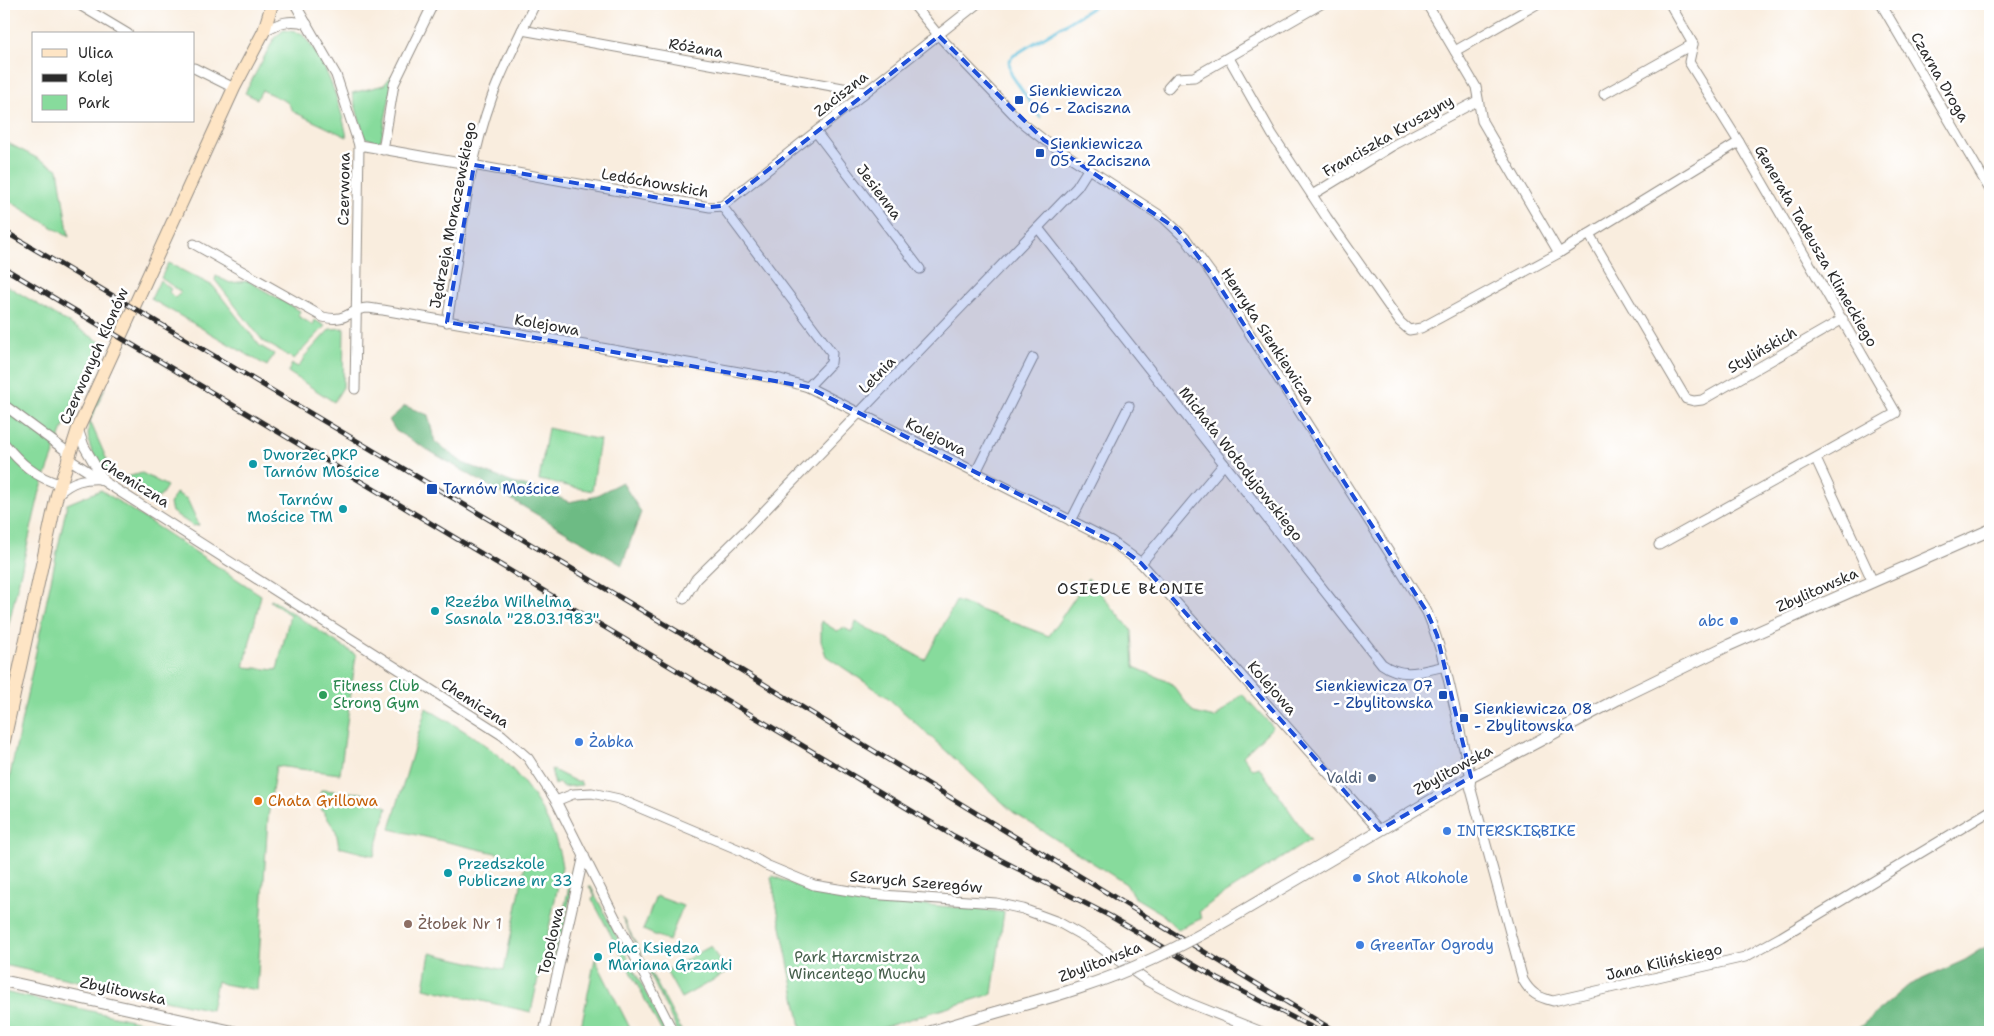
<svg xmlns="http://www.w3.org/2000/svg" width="1994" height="1036" font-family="'Shantell Sans',sans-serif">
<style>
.green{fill:#87db9c;stroke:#598364}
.forest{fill:#6dbb84;stroke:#4c7358}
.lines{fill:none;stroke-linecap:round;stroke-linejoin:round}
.stream{stroke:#5dbfdb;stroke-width:3}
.minor-casing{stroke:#928c84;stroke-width:11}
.tertiary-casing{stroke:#928c84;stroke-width:13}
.secondary-casing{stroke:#928c84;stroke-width:14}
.minor{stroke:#fff;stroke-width:9}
.tertiary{stroke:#fff;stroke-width:11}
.secondary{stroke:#fee5c5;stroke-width:12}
.rail-casing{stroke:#2b2b2b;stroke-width:5}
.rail{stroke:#fff;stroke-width:3;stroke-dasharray:9;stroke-linecap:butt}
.tertiary-bridge-casing{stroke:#928c84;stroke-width:13;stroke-linecap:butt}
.tertiary-bridge{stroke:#fff;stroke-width:11}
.marked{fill:#1d4ed8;fill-opacity:0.2;stroke:#1d4ed8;stroke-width:4;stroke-dasharray:10 6;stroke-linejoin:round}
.transit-dot{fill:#1a4fb4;stroke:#fff;stroke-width:2}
.culture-dot{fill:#0f9aa8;stroke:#fff;stroke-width:2}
.shop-dot{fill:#3f7fe0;stroke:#fff;stroke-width:2}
.leisure-dot{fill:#2e9e5b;stroke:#fff;stroke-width:2}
.service-dot{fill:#5c6f8a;stroke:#fff;stroke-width:2}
.food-dot{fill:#e8710a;stroke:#fff;stroke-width:2}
.education-dot{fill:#8d6e63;stroke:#fff;stroke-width:2}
.labels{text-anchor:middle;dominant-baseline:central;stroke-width:5;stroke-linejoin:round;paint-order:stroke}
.street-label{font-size:15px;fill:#2b2b2b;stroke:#fff}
.transit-label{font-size:15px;fill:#164399;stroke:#fff;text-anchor:start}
.culture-label{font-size:15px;fill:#0d838f;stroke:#fff;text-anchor:start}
.shop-label{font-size:15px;fill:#366cbe;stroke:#fff;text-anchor:start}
.leisure-label{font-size:15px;fill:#27864d;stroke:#fff;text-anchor:start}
.service-label{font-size:15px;fill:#4e5e75;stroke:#fff;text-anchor:end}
.food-label{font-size:15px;fill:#c56008;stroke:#fff;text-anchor:start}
.education-label{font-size:15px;fill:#785e54;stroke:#fff;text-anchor:start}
.park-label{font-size:15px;fill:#47604d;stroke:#fff}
.neighbourhood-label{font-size:16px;letter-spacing:1px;fill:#2b2b2b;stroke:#fff}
</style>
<rect width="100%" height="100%" fill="#fff"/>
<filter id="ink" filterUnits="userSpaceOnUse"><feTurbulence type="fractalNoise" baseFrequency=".02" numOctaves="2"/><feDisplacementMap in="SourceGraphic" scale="10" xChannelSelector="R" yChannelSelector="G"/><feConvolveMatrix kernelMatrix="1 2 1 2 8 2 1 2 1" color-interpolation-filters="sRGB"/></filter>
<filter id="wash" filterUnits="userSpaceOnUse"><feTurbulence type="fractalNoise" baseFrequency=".0096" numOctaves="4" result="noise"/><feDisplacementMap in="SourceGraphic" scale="20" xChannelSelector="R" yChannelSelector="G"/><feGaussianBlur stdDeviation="1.12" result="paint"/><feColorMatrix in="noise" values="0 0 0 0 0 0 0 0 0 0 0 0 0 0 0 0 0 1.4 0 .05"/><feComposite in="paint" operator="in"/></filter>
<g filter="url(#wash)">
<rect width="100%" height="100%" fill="#f9edde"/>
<!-- green -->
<g class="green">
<path d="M284,30L301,33C326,60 340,102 347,137L294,112L287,102L262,90L257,99L245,93L275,37Z"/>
<path d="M392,75L394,76L381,140L374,143V141L364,137L352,93L384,85Z"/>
<path d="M4,141L58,169L69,237L4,198Z"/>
<path d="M168,263L213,286L260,346L274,354L267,366L151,299L160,280L171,289L169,292L175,298L181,292L161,278Z"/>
<path d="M216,276L230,283L248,281L300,311L298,316L313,325L315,320L325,326L294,359L263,341L215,280Z"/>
<path d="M4,284L102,343L77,391L40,491L4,644Z"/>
<path d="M344,328L343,387L334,402L288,372L292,364L298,367L304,360L303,358L330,329Z"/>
<path d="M105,388L90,421L110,467L108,470C78,450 86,412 105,388Z"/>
<path d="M548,428L600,440L592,491L539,480Z"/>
<path d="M118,473L123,478L142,473L167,486L160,497L152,499L116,475Z"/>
<path d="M101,490L261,595L244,667L277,670L290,615L270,601L272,600L356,655L340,774L276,766L268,817L257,990L223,984L217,981L211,1010L4,965V804L67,504Z"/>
<path d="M176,493L187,499L199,525L193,526L172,512L170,504Z"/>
<path d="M1088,578L1132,631L1134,667L1171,683L1194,713L1215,718L1242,694L1273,727L1243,756L1252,769L1259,767L1310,840L1212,902L1199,912L1202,918L1178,930L1161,913L1134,897L1126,884L1013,812L887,697L826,656L821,641V621L837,631L844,628L852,632L856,622L925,660L956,601L1049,636Z"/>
<path d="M426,708C447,721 470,733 489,748C524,775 556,822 562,867L531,1012L424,988L430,953L504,970L526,860L390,829Z"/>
<path d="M551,769L577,782L580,781L582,785L564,787L558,783L555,785Z"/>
<path d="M321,790L361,793L372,797L387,808L374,856L339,847L336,831L318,804Z"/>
<path d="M577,867L555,965L551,969L573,868Z"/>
<path d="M773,876L799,887L842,897L1004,912L992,994L868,1032H802L771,877Z"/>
<path d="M589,886L591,887L666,1032H662L592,899L595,897Z"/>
<path d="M656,896L683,906L669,941L643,930Z"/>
<path d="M622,917L682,1032H678Z"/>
<path d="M711,946L726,973L681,998L666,971Z"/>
<path d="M595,959L632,1032H580Z"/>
<path d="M4,992L187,1032H4Z"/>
</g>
<!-- forest -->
<g class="forest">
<path d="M405,406L428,415L435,442L463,463L513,483L544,491L569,502L593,497L622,482L641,512L622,565L396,431L389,420Z"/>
<path d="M1990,944V1032H1854L1909,985L1965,960Z"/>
</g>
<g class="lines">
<!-- stream -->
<path class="stream" d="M1040,117L1011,74L1009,61L1013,56L1098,4"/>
</g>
</g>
<g filter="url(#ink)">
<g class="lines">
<defs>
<g id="minor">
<path d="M78,4L128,34"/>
<path d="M295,4L336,75L359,145L355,389"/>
<path d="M913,4L939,36L1021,122L1044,140L1164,218L1186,239L1213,276L1427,612C1449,665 1456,722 1471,777L1470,786L1523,980C1531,994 1538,997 1553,1001L1745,957L1781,937L1990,811"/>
<path d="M1427,4L1476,87L1482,121L1559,253L1589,234L1686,399L1694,401L1702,400L1843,319"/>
<path d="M1670,4L1693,44L1689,62L1739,142"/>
<path d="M1881,4L1990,190"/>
<path d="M522,30L865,92"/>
<path d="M264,31C279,23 290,18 307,24"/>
<path d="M1455,51L1537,4"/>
<path d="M1229,58L1272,134L1327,218L1400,322L1409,330L1421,328L1559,253"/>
<path d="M194,68L234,88"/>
<path d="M1168,88L1177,78L1194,77L1321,4"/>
<path d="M1604,94L1693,44"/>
<path d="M816,132L920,269"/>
<path d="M359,145L710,207L722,206L832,353L831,363L808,387"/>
<path d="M383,150L394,84L433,4"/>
<path d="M1312,195L1392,146L1477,101"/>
<path d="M722,206L977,4"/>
<path d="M1038,228L1382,664C1403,679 1422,671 1445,666"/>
<path d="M1589,234L1739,142L1896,413L1659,545"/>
<path d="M194,244L323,317C348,323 349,309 367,308C372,308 378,310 383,310L780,379L808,387L1111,541L1141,563L1379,830"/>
<path d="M447,322C460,248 466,168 492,97C504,65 520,34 535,4"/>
<path d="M4,405L69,453"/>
<path d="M78,429L84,446L102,477"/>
<path d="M4,443C19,462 36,478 60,484"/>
<path d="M67,458L502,735L528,758L556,801L673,1032"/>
<path d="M1816,459L1873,582"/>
<path d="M976,472L1033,358"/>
<path d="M59,493C72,481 84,478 101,479"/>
<path d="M1071,521L1129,406"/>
<path d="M1141,563L1224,464"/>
<path d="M684,599L696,579L750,526L1077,187L1089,168"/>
<path d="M556,801L573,794L592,793L619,799L742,851L766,865L814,885L868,894L996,903L1023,909L1058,922L1090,940L1147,981L1189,1003L1262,1032"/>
<path d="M544,1032L584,855"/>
</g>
<g id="tertiary">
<path d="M1241,912L1471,777L1618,699L1729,645L1990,530"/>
<path d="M4,981L235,1032"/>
<path d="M930,1032L987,1015"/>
</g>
<path id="secondary" d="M4,741L57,495L78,429L234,88L264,31L272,4"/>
</defs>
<!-- minor casing -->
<use href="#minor" class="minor-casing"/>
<!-- tertiary casing -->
<use href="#tertiary" class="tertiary-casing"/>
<!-- secondary casing -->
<use href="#secondary" class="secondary-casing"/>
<!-- minor -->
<use href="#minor" class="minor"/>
<!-- tertiary -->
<use href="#tertiary" class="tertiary"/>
<!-- secondary -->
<use href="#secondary" class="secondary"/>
<defs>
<g id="rail">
<path d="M4,231L680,633L1336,1032"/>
<path d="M4,268L952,835L1110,916L1218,979L1321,1032"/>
</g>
</defs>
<!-- rail casing -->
<use href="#rail" class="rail-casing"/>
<!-- rail -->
<use href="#rail" class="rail"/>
<defs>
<path id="tertiary-bridge" d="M987,1015C1018,1006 1049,998 1079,988C1136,970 1190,942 1241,912"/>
</defs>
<!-- tertiary-bridge casing -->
<use href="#tertiary-bridge" class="tertiary-bridge-casing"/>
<!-- tertiary-bridge -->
<use href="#tertiary-bridge" class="tertiary-bridge"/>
</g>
</g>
<!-- marked area -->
<path class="marked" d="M939,36L1044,140L1177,229L1213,276L1427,612L1437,635L1471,777L1379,830L1141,563L1111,541L808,387L447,322L474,165L710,207L722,206Z"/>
<!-- markers -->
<g class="transit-dot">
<rect x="1014" y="95" width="10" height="10" rx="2.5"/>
<rect x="1035" y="148" width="10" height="10" rx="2.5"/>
<rect x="426" y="483" width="12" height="12" rx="2.5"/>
<rect x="1438" y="690" width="10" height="10" rx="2.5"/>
<rect x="1459" y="713" width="10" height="10" rx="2.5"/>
</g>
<g class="culture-dot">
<circle cx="253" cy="464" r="5"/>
<circle cx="343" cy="509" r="5"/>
<circle cx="435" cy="611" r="5"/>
<circle cx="448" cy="873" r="5"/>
<circle cx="598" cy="957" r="5"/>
</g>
<g class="shop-dot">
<circle cx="1734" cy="621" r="5"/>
<circle cx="579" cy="742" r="5"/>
<circle cx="1447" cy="831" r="5"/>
<circle cx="1357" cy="878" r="5"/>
<circle cx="1360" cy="945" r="5"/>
</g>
<circle class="leisure-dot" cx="323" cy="695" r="5"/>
<circle class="service-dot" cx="1372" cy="778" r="5"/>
<circle class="food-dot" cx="258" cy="801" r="5"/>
<circle class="education-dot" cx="408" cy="924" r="5"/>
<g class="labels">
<!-- street labels -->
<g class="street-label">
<text transform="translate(696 48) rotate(10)">Różana</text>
<text transform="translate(1940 77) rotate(60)">Czarna Droga</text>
<text transform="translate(841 94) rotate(-38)">Zaciszna</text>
<text transform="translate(1388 136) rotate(-30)">Franciszka Kruszyny</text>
<text transform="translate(655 183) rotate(10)">Ledóchowskich</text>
<text transform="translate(344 189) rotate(-89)">Czerwona</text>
<text transform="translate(879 192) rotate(53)">Jesienna</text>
<text transform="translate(453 215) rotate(-79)">Jędrzeja Moraczewskiego</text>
<text transform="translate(1816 246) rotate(60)">Generała Tadeusza Klimeckiego</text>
<text transform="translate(547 325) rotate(10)">Kolejowa</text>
<text transform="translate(1268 336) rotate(57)">Henryka Sienkiewicza</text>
<text transform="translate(1762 350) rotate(-30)">Stylińskich</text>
<text transform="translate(94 356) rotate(-66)">Czerwonych Klonów</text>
<text transform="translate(877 375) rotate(-46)">Letnia</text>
<text transform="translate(936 437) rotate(27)">Kolejowa</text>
<text transform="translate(1241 464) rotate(52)">Michała Wołodyjowskiego</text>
<text transform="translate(135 483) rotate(32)">Chemiczna</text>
<text transform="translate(1817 590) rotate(-24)">Zbylitowska</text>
<text transform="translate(1272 688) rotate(49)">Kolejowa</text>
<text transform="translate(475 703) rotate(33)">Chemiczna</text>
<text transform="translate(1453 770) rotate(-29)">Zbylitowska</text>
<text transform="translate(916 882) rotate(5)">Szarych Szeregów</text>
<text transform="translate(551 941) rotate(-77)">Topolowa</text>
<text transform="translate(1100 962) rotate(-21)">Zbylitowska</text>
<text transform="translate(1664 962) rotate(-13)">Jana Kilińskiego</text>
<text transform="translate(123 991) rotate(12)">Zbylitowska</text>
</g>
<!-- transit labels -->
<g class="transit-label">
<text x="1029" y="91">Sienkiewicza<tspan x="1029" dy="17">06 - Zaciszna</tspan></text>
<text x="1050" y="144">Sienkiewicza<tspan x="1050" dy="17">05 - Zaciszna</tspan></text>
<text x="443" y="489">Tarnów Mościce</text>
<text x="1433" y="686" text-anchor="end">Sienkiewicza 07<tspan x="1433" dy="17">- Zbylitowska</tspan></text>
<text x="1474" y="709">Sienkiewicza 08<tspan x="1474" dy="17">- Zbylitowska</tspan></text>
</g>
<!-- culture labels -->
<g class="culture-label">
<text x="263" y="455">Dworzec PKP<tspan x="263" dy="17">Tarnów Mościce</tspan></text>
<text x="333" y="500" text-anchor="end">Tarnów<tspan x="333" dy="17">Mościce TM</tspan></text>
<text x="445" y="602">Rzeźba Wilhelma<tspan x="445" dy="17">Sasnala "28.03.1983"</tspan></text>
<text x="458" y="864">Przedszkole<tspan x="458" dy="17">Publiczne nr 33</tspan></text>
<text x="608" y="948">Plac Księdza<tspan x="608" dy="17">Mariana Grzanki</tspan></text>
</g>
<!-- shop labels -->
<g class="shop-label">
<text x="1724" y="621" text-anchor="end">abc</text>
<text x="589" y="742">Żabka</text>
<text x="1457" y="831">INTERSKI&amp;BIKE</text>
<text x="1367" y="878">Shot Alkohole</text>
<text x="1370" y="945">GreenTar Ogrody</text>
</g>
<!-- leisure labels -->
<g class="leisure-label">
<text x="333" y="686">Fitness Club<tspan x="333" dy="17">Strong Gym</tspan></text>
</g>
<!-- service labels -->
<g class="service-label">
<text x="1362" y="778">Valdi</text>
</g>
<!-- food labels -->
<g class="food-label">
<text x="268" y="801">Chata Grillowa</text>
</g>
<!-- education labels -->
<g class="education-label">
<text x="418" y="924">Żłobek Nr 1</text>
</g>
<!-- park labels -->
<g class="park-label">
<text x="857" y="957">Park Harcmistrza<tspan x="857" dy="17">Wincentego Muchy</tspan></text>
</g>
<!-- neighbourhood labels -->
<g class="neighbourhood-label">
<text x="1131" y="588">OSIEDLE BŁONIE</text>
</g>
</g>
<!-- margin -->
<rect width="1994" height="1036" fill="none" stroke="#fff" stroke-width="20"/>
<!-- legend -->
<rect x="32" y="32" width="162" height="90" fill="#ffffff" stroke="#aaaaaa"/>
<rect x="42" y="49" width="25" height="8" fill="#fee5c5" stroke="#aaaaaa"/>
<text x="78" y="58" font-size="15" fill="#2b2b2b">Ulica</text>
<rect x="42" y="74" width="25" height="8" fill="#2b2b2b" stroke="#aaaaaa"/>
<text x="78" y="82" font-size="15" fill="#2b2b2b">Kolej</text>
<rect x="42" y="95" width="25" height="15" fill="#87db9c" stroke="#aaaaaa"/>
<text x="78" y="108" font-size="15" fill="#2b2b2b">Park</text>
</svg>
